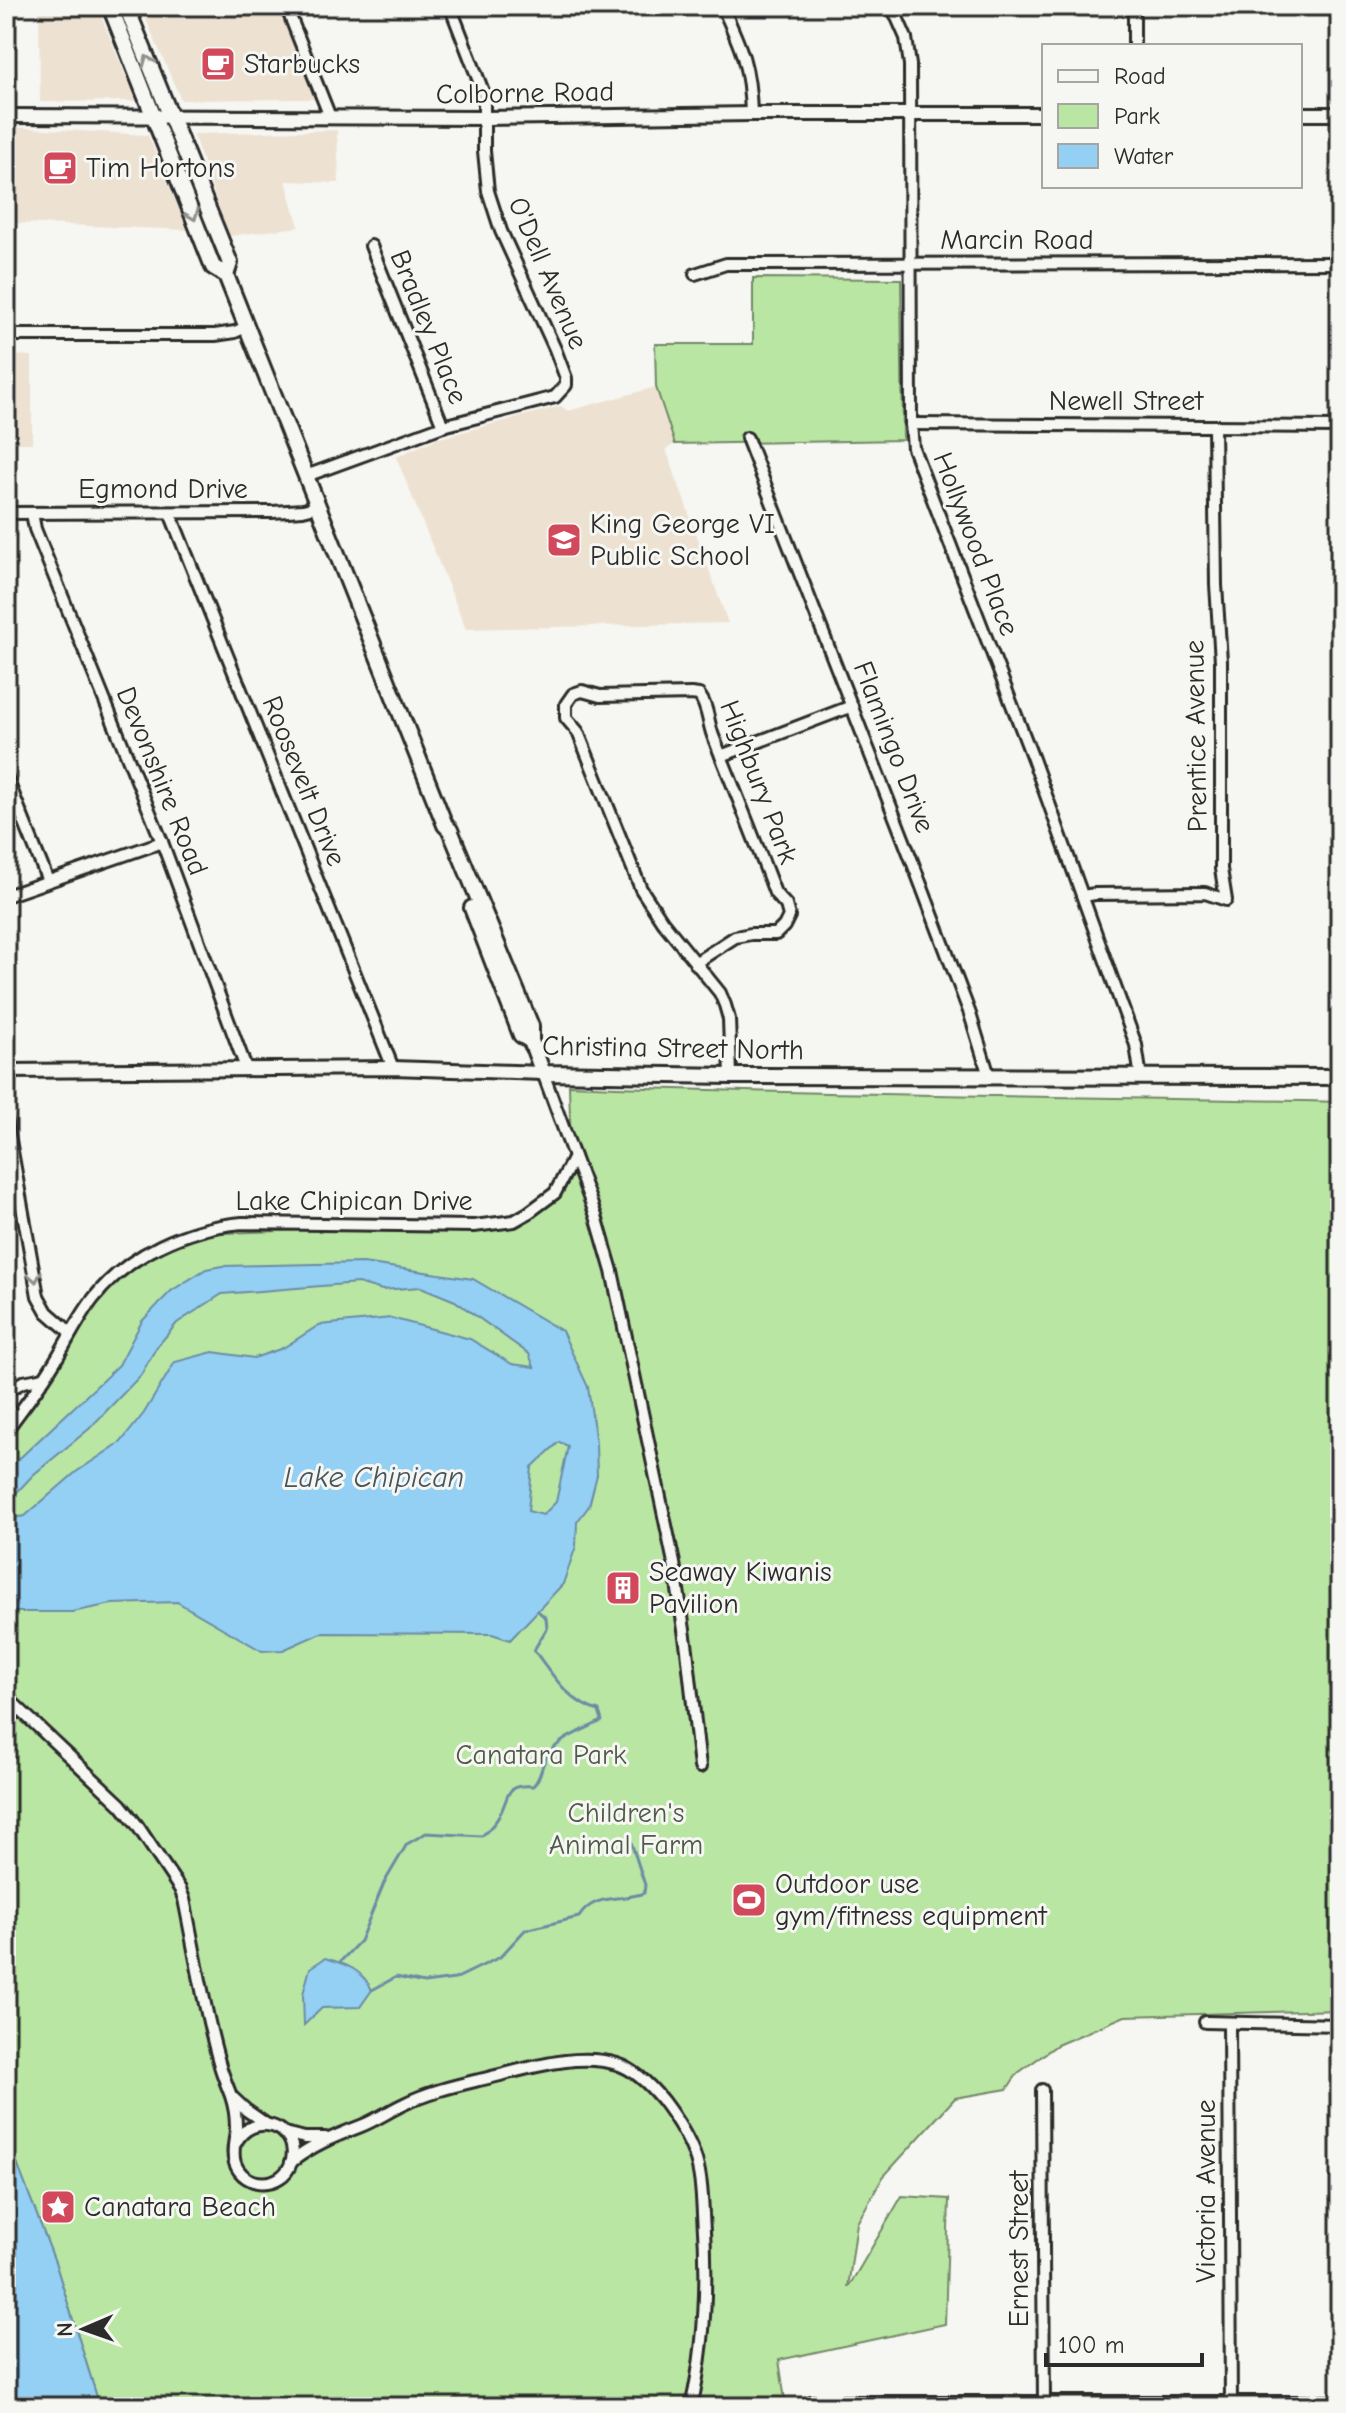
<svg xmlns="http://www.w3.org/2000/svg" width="1346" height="2413" font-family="'Comic Neue',sans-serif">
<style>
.built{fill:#ede2d2}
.green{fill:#bae6a3;stroke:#728867;stroke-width:2}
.water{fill:#94cff4;stroke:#6a8da4;stroke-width:2;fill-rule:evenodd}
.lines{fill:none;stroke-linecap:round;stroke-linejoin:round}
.stream{stroke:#6a8da4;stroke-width:3}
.minor-casing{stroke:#2b2b2b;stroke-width:16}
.tertiary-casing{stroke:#2b2b2b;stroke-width:18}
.secondary-casing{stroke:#2b2b2b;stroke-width:20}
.minor{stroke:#f6f6f2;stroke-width:10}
.tertiary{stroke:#f6f6f2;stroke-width:12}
.secondary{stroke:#f6f6f2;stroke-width:14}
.oneway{stroke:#90908e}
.labels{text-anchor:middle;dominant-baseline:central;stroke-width:6;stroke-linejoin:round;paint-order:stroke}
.poi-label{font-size:28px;fill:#2b2b2b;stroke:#f6f6f2;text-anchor:start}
.street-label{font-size:28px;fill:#2b2b2b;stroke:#f6f6f2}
.park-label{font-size:28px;fill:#4f5a49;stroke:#f6f6f2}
.water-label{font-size:30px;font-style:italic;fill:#45545d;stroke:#f6f6f2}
</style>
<rect width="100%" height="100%" fill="#f6f6f2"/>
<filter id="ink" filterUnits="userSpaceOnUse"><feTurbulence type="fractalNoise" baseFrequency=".0125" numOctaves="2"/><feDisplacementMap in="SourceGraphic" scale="16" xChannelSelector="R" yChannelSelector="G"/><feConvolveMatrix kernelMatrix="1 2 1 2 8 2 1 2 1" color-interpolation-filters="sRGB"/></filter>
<g filter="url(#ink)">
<!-- built -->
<g class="built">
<path d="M39,6H97L136,101L40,102Z"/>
<path d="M140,6H279L315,99L181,100Z"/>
<path d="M13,127L148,135L188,230L15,223Z"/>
<path d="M337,130L339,183L286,181L299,227L229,236L193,134Z"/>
<path d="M6,355L32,356V443H6Z"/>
<path d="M656,387L675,444L666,449L728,623L466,629L396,457L436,439L561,406L568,411Z"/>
<path d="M1328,2039H1340V2101H1329Z"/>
</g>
<!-- green -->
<g class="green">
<path d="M753,278L901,279L903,440L675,444L656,387L655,344H753Z"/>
<path d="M569,1085C826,1096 1083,1096 1340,1102V2010L1125,2016L1057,2045L1018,2073L1007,2089L955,2098L883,2177L857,2223L848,2288L902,2196L949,2199L945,2324L779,2360L786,2407H100L55,2262L6,2135V1428L95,1297L140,1258L198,1234L474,1224L513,1218L555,1190L571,1150Z"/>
</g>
<!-- water -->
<g class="water">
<path d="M363,1263L473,1279L562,1331L588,1387L596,1444L597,1475L589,1506L577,1522L576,1546L563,1584L510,1640L492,1634L321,1633L283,1650L262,1651L177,1602L112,1604L72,1612H15L6,1607V1471L119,1365L142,1321L171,1291L206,1269L223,1266ZM358,1283L382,1290L421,1287L455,1301L529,1354L534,1367L512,1364L470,1339L391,1318L319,1325L283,1348L254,1358L213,1352L175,1362L144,1413L121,1442L76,1472L25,1516L13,1518L7,1503L33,1475L89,1429L141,1375L156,1348L177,1323L222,1294ZM559,1442L568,1446L556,1502L543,1515L528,1511L532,1467Z"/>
<path d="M325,1958C346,1964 363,1970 372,1990L360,2007L322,2008L304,2025L303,1994L310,1968Z"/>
<path d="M6,2135L55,2262L100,2407H6Z"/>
</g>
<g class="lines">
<!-- stream -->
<g class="stream">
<path d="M340,1962L360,1941L384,1883L407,1844L426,1833L482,1836C488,1830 495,1824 499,1816C511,1795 503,1784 533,1786C542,1777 540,1767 547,1757C558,1738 584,1730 602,1721L599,1711C570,1704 552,1674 534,1650L547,1628L546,1618L539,1612"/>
<path d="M372,1990L396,1977L424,1983L455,1979L500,1957L525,1930L579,1917C595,1892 620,1902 644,1893L645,1885L629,1836"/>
</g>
<defs>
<g id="minor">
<path d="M286,6L330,117"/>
<path d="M722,6C741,47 750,67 751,114"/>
<path d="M892,6L906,38L910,65L911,424L913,448L1033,759L1136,1045L1141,1078"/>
<path d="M1134,46V6"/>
<path d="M371,246L443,426"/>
<path d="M695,274L726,264L1340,263"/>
<path d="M6,335H215L235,332L246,327"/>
<path d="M911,424L1340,427"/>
<path d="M747,438L912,861L970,1014L989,1076"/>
<path d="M306,476L443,426L555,397L566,385V378L555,349L501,231L488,191L484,151V94L450,6"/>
<path d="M6,513L272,512L303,510L319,506"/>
<path d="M32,513L35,529L162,842L246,1068"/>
<path d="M170,513L393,1068"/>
<path d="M721,756L852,706"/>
<path d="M6,776L48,881"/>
<path d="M6,896L162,842"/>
<path d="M1083,896L1095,894L1205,893L1226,900L1221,869V661L1216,585L1214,426"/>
<path d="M695,963L735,937L751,934H776L784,926L789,916L786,905L775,893C755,840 734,788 713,736C708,723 708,706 699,695L691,694L600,696L582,691L573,694L566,704V718L578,732L641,889L662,921L720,993L725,1005L729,1019L731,1076"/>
<path d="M543,1073L596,1216L612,1271L674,1563L687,1650L700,1767"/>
<path d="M6,1118L38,1296L47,1312L71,1333"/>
<path d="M6,1391L23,1382L44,1378"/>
<path d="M6,1431C21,1410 38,1389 52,1366C66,1344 77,1320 93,1299C128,1254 187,1228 242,1223L474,1226L514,1221L528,1213L555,1193L574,1157"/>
<path d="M6,1692L14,1704L121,1805L137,1825L180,1889L184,1899C195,1953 204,2009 219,2062C222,2074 227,2085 231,2096C234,2105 236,2117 236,2127C236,2139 231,2151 235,2163C244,2189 282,2189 291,2163C303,2127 252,2108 235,2144"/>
<path d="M1205,2022L1340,2025"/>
<path d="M1229,2023L1231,2407"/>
<path d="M1042,2090L1044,2405"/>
<path d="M232,2097L246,2110L266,2124"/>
<path d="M284,2133L305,2138H325"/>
<path d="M291,2162C313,2145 335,2136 361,2126C376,2120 389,2111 404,2104C428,2092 454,2086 479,2080C522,2071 573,2051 617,2064C636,2070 651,2086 663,2101C675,2117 687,2135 694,2154C701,2172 702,2194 703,2214C708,2280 706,2343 691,2407"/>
<path d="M811,2402H1340"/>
</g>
<g id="tertiary">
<path d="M1300,114H1340"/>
<path d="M6,116L486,118L751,114H1044"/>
<path d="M6,1071L393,1068L543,1073"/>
</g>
<g id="secondary">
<path d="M110,6L213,267L226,275"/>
<path d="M126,6L230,263L226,275"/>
<path d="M226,275L445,825L450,830L531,1026V1041L543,1073L731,1076L1340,1077"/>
<path d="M472,908L521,1035L531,1041"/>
</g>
</defs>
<!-- minor casing -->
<use href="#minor" class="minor-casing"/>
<!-- tertiary casing -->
<use href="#tertiary" class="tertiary-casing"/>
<!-- secondary casing -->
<use href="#secondary" class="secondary-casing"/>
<!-- minor -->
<use href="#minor" class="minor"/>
<!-- tertiary -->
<use href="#tertiary" class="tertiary"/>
<!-- secondary -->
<use href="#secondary" class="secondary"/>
</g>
<!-- one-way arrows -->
<defs><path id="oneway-chevron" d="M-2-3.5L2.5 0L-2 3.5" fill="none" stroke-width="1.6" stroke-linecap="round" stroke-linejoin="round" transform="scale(2)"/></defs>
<g class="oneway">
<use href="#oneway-chevron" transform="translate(148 61) rotate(-112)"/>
<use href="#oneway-chevron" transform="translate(193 215) rotate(69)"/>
<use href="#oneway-chevron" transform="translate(35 1277) rotate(80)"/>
</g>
</g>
<!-- icons -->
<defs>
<symbol id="cafe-square" viewBox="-11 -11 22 22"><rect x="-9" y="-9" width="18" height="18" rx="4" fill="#d1495b" stroke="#f6f6f2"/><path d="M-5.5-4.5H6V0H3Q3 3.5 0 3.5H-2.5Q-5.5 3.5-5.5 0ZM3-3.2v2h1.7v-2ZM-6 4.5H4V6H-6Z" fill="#fff"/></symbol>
<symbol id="school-square" viewBox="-11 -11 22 22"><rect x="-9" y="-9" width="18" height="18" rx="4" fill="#d1495b" stroke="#f6f6f2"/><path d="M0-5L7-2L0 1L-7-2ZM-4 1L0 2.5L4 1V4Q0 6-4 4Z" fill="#fff"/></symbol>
<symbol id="building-square" viewBox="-11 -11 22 22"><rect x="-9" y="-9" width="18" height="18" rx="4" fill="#d1495b" stroke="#f6f6f2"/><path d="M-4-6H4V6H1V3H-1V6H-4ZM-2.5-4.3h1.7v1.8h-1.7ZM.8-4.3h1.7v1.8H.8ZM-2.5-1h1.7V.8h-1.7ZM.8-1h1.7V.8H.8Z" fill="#fff"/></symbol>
<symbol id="stadium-square" viewBox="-11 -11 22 22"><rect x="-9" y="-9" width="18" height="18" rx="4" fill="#d1495b" stroke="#f6f6f2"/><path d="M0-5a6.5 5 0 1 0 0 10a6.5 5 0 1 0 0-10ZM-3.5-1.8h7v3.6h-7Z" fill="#fff"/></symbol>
<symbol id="sight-square" viewBox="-11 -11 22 22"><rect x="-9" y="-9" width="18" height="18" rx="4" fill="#d1495b" stroke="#f6f6f2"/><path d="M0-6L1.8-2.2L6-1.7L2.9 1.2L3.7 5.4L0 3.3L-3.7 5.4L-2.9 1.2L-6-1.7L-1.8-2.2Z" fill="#fff"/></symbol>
</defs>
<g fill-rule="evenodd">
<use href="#cafe-square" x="198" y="44" width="40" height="40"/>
<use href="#cafe-square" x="40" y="148" width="40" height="40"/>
<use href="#school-square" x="544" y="520" width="40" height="40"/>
<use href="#building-square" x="603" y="1568" width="40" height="40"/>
<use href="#stadium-square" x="729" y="1880" width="40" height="40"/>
<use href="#sight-square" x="38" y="2187" width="40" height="40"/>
</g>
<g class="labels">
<!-- poi labels -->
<g class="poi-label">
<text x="244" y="64">Starbucks</text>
<text x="86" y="168">Tim Hortons</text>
<text x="590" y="524">King George VI<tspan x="590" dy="32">Public School</tspan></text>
<text x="649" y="1572">Seaway Kiwanis<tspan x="649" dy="32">Pavilion</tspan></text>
<text x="775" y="1884">Outdoor use<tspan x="775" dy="32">gym/fitness equipment</tspan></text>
<text x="84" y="2207">Canatara Beach</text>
</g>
<!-- street labels -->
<g class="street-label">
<text transform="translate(525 93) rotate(-1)">Colborne Road</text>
<text x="1017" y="240">Marcin Road</text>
<text transform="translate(548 273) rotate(67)">O'Dell Avenue</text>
<text transform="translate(429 327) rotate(68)">Bradley Place</text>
<text x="1126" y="401">Newell Street</text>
<text x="163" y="489">Egmond Drive</text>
<text transform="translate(976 544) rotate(69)">Hollywood Place</text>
<text transform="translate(1196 736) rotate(-91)">Prentice Avenue</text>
<text transform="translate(894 747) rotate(69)">Flamingo Drive</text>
<text transform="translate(162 781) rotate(68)">Devonshire Road</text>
<text transform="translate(304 781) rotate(68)">Roosevelt Drive</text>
<text transform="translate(759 782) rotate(69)">Highbury Park</text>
<text transform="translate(673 1048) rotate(1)">Christina Street North</text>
<text x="354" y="1201">Lake Chipican Drive</text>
<text transform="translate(1206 2191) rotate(-90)">Victoria Avenue</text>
<text transform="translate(1019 2249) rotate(-90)">Ernest Street</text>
</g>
<!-- park labels -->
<g class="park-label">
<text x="541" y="1755">Canatara Park</text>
<text x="626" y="1813">Children's<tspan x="626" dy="32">Animal Farm</tspan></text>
</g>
<!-- water labels -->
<g class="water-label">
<text x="374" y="1477">Lake Chipican</text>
</g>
</g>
<!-- margin -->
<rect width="1346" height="2413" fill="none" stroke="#f6f6f2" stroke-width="32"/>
<rect x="16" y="16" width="1314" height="2381" fill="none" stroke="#2b2b2b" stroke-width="3" filter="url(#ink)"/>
<!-- legend -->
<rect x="1042" y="44" width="260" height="144" fill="#f6f6f2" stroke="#a5a5a2" stroke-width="2"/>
<rect x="1058" y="70" width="40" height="12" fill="#f6f6f2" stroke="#a5a5a2" stroke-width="2"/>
<text x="1114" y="84" font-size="24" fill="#2b2b2b">Road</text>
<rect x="1058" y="104" width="40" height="24" fill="#bae6a3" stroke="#a5a5a2" stroke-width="2"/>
<text x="1114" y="124" font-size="24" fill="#2b2b2b">Park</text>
<rect x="1058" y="144" width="40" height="24" fill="#94cff4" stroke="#a5a5a2" stroke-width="2"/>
<text x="1114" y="164" font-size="24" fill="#2b2b2b">Water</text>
<!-- north arrow -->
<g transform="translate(84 2329) rotate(268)" stroke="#f6f6f2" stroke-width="6" paint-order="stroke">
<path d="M0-6L14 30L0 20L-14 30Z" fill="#2b2b2b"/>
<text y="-12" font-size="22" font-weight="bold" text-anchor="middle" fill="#2b2b2b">N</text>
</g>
<!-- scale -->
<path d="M1046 2353v12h156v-12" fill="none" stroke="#2b2b2b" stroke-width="4"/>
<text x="1058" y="2353" font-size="24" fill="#2b2b2b" stroke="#f6f6f2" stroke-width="6" paint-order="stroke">100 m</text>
</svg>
